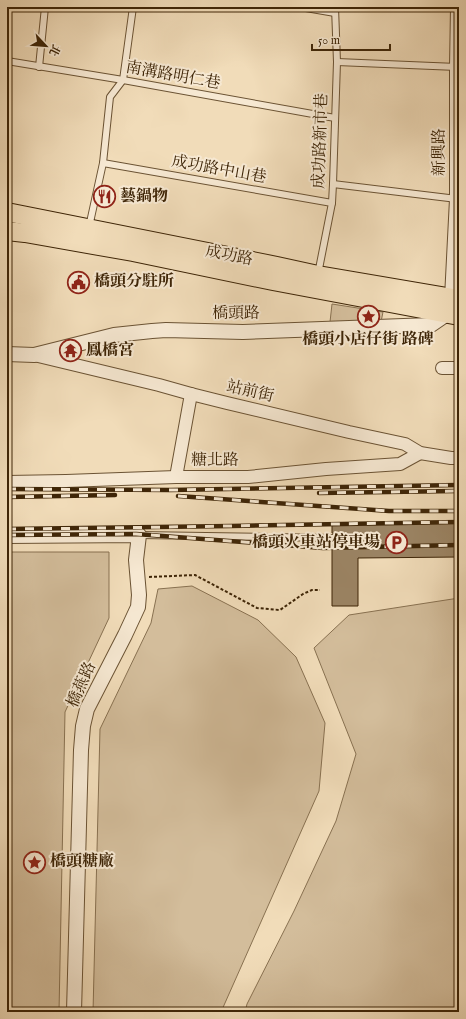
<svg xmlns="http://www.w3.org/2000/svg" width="466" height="1019" font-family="'IM FELL English','Noto Serif TC',serif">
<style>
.green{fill:#d3bd9b;stroke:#887151}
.building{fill:#9b8464;stroke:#3e2507}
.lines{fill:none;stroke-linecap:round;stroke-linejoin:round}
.service-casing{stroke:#6b5334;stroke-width:8}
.minor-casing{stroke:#6b5334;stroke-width:14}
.tertiary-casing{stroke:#6b5334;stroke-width:16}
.primary-casing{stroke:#3e2507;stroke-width:20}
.path{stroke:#3e2507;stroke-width:2;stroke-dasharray:3 2;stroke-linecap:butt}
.service{stroke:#f6e8d2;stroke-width:6}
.minor{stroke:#f6e8d2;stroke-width:12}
.tertiary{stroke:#f6e8d2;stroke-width:14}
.primary{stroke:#f1dcb9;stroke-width:18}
.rail-casing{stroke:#3e2507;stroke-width:4.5}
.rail{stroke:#f6e8d2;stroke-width:3;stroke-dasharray:9;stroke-linecap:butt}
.labels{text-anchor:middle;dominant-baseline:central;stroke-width:4;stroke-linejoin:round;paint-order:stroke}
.street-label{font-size:16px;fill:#3e2507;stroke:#f6e8d2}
.poi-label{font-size:16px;font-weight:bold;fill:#3e2507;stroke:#f6e8d2;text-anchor:start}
</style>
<rect width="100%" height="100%" fill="#f1dcb9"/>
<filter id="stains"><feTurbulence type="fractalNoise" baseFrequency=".005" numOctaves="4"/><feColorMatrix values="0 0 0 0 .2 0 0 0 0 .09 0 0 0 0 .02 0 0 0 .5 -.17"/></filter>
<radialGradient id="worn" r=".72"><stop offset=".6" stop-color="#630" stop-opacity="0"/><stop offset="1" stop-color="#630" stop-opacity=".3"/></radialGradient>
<!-- green -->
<g class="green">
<path d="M332,304L383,312L381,322H330Z"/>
<path d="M7,552H109V618L65,712L59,1012H7Z"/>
<path d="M192,586L258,620L296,657L325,723L319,791L221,1012H93L100,729L151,623L158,589Z"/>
<path d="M459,598V1012H245L247,1004L294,911L336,821L356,754L314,648L349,615Z"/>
</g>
<!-- building -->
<path class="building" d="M459,523V557L358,558V606H332V542H336L337,538L336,534L332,533V524Z"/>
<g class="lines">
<defs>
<g id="service">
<path d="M300,7L335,13"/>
<path d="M7,61L123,80L335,118"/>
<path d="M337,62L457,67"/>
<path d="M39,67L45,7"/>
<path d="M103,163L332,203"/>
<path d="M333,184L457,199"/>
<path d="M89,227L103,163L110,97L123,80L133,7"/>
<path d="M318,274L332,203L333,184L337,62L335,7"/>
<path d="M139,535L333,538"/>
</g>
<g id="minor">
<path d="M34,355L159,385L191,394L227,403L349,432L405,444L420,453L451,458H459"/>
<path d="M442,368H459"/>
<path d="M176,477L191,394"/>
<path d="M7,482L66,481L176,477H248L326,469L400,464L420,453"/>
</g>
<g id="tertiary">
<path d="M7,354L34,355L114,335L152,331L166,330L243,332L431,325L447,314L452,298L457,199V67L458,7"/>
<path d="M7,536L139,535L136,560L139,595L138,607L125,635L87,709L83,726L81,750L74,1012"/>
</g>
<g id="primary">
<path d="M7,212L277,266L318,275L459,299"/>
<path d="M7,231L25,233L133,252L273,281L459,316"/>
</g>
</defs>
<!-- service casing -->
<use href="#service" class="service-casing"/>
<!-- minor casing -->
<use href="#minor" class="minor-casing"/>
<!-- tertiary casing -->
<use href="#tertiary" class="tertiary-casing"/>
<!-- primary casing -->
<use href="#primary" class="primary-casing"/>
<!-- path -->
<path class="path" d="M149,577L195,575L257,608L280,610L303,594L312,590H320"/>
<!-- service -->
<use href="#service" class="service"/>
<!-- minor -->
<use href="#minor" class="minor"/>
<!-- tertiary -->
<use href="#tertiary" class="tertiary"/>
<!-- primary -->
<use href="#primary" class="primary"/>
<defs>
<g id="rail">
<path d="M7,489L171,490L459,485"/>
<path d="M319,493L457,491"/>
<path d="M178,496L389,511H459"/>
<path d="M7,497L115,495"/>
<path d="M7,529C158,528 308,524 459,522"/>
<path d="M7,535L136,534L323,548L459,545"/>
</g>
</defs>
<!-- rail casing -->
<use href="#rail" class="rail-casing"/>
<!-- rail -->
<use href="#rail" class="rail"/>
</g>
<!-- icons -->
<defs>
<symbol id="restaurant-ring" viewBox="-11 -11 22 22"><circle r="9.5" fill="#f6e8d2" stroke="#8f2418" stroke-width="1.5"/><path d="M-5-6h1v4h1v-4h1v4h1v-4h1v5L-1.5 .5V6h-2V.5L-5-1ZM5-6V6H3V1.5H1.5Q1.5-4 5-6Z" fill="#8f2418"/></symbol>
<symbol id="civic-ring" viewBox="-11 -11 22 22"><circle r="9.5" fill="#f6e8d2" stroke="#8f2418" stroke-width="1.5"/><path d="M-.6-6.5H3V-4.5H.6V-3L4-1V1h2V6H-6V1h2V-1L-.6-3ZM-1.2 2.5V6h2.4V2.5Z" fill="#8f2418"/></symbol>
<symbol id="sight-ring" viewBox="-11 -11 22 22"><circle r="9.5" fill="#f6e8d2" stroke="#8f2418" stroke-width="1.5"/><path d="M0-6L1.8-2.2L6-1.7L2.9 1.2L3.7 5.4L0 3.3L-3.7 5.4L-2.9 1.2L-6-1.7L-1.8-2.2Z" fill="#8f2418"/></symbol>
<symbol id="temple-ring" viewBox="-11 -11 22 22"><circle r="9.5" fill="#f6e8d2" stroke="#8f2418" stroke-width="1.5"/><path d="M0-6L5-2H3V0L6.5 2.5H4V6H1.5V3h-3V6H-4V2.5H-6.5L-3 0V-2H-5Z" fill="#8f2418"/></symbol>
<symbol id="parking-ring" viewBox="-11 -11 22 22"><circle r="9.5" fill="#f6e8d2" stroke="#8f2418" stroke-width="1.5"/><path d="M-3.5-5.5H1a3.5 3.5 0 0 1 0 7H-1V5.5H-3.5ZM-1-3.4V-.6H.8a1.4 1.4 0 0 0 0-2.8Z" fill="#8f2418"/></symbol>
</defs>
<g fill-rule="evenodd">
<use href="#restaurant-ring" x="92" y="184" width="25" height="25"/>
<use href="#civic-ring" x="66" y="270" width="25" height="25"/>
<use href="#sight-ring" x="356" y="304" width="25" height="25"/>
<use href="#temple-ring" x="58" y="338" width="25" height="25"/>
<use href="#parking-ring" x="384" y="530" width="25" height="25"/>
<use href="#sight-ring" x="22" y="850" width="25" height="25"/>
</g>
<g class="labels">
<!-- street labels -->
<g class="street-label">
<text transform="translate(173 76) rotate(10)">南溝路明仁巷</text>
<text transform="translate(321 141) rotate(-88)">成功路新市巷</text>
<text transform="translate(440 152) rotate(-90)">新興路</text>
<text transform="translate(219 170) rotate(10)">成功路中山巷</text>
<text transform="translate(229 256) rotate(11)">成功路</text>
<text x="236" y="314">橋頭路</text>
<text transform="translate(250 392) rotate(13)">站前街</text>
<text x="215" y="461">糖北路</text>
<text transform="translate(82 685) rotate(-66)">橋燕路</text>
</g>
<!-- poi labels -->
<g class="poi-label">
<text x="120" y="197">藝鍋物</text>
<text x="94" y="282">橋頭分駐所</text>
<text x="368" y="340" text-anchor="middle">橋頭小店仔街 路碑</text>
<text x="86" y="351">鳳橋宮</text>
<text x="380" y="543" text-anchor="end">橋頭火車站停車場</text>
<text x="50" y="862">橋頭糖廠</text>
</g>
</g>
<!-- margin -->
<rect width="466" height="1019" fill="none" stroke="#f1dcb9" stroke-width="24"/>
<rect x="8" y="8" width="450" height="1003" fill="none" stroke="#3e2507" stroke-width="2"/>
<rect x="12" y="12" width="442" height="995" fill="none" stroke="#3e2507"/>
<!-- north arrow -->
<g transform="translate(46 46) rotate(116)" stroke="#f6e8d2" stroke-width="3" paint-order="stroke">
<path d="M0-3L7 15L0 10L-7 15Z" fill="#3e2507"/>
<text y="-6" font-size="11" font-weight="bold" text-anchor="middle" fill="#3e2507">北</text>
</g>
<!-- scale -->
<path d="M312 44v6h78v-6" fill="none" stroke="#3e2507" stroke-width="2"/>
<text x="318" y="44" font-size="12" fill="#3e2507" stroke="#f6e8d2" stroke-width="3" paint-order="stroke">50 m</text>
<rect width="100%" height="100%" filter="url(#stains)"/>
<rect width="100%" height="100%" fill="url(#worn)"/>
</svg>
